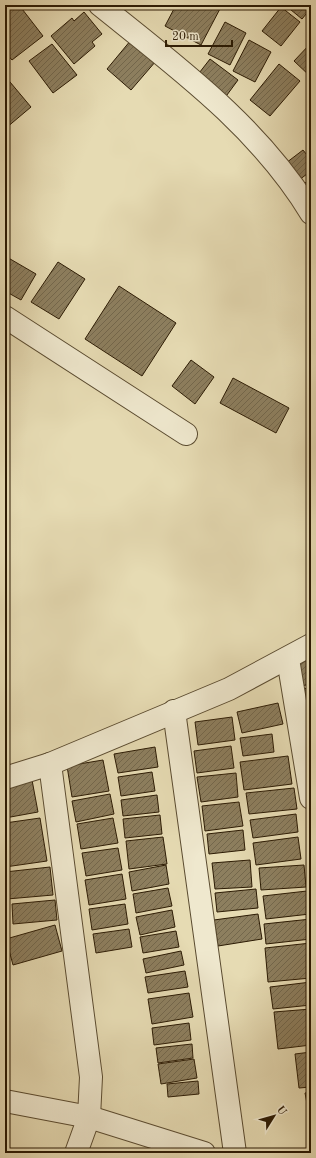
<svg xmlns="http://www.w3.org/2000/svg" width="316" height="1158" font-family="'Old Standard TT',serif">
<style>
.building{fill:url(#building-hatch);stroke:#2c1b04}
.lines{fill:none;stroke-linecap:round;stroke-linejoin:round}
.minor-casing{stroke:#5a4b30;stroke-width:24}
.minor{stroke:#efe8ce;stroke-width:22}
</style>
<defs>
<pattern id="building-hatch" width="6" height="6" patternUnits="userSpaceOnUse"><rect width="6" height="6" fill="#8d7f5f"/><path d="M-1 1l2-2M0 6l6-6M5 7l2-2" fill="none" stroke="#73674c"/></pattern>
</defs>
<rect width="100%" height="100%" fill="#e6dbb3"/>
<filter id="stains"><feTurbulence type="fractalNoise" baseFrequency=".005" numOctaves="4"/><feColorMatrix values="0 0 0 0 .2 0 0 0 0 .09 0 0 0 0 .02 0 0 0 .5 -.17"/></filter>
<radialGradient id="worn" r=".72"><stop offset=".6" stop-color="#630" stop-opacity="0"/><stop offset="1" stop-color="#630" stop-opacity=".3"/></radialGradient>
<!-- building -->
<g class="building">
<path d="M5,5H19L43,36L12,60L5,52Z"/>
<path d="M176,5H222L201,45L165,26Z"/>
<path d="M285,5H311V8L302,19Z"/>
<path d="M281,7L300,22L281,46L262,31Z"/>
<path d="M84,12L102,34L92,42L95,46L74,64L51,36L72,18L74,21Z"/>
<path d="M225,22L246,33L230,65L208,54Z"/>
<path d="M131,40L156,61L131,90L107,69Z"/>
<path d="M249,40L271,52L255,82L233,71Z"/>
<path d="M311,43V77L294,61Z"/>
<path d="M52,44L77,75L53,93L29,61Z"/>
<path d="M210,59L238,80L224,99L196,77Z"/>
<path d="M279,64L300,81L270,116L250,100Z"/>
<path d="M5,76L31,107L6,128L5,127Z"/>
<path d="M303,150L311,160V171L295,183L282,166Z"/>
<path d="M311,178V199L299,188Z"/>
<path d="M5,256L36,274L21,300L5,291Z"/>
<path d="M58,262L85,279L59,319L31,302Z"/>
<path d="M119,286L176,323L142,376L85,339Z"/>
<path d="M191,360L214,377L195,404L172,386Z"/>
<path d="M233,378L289,408L276,433L220,403Z"/>
<path d="M311,655V684L301,686L296,658Z"/>
<path d="M311,688V708L302,709L300,689Z"/>
<path d="M278,703L283,724L242,733L237,712Z"/>
<path d="M232,717L235,740L198,745L195,722Z"/>
<path d="M272,734L274,752L243,756L240,738Z"/>
<path d="M231,746L234,768L197,773L194,751Z"/>
<path d="M155,747L158,767L118,773L114,754Z"/>
<path d="M288,756L292,784L244,790L240,762Z"/>
<path d="M103,760L109,791L72,797L67,766Z"/>
<path d="M152,772L155,791L121,796L118,777Z"/>
<path d="M236,773L238,797L201,802L197,777Z"/>
<path d="M32,780L38,812L5,818V785Z"/>
<path d="M294,788L297,809L249,814L246,793Z"/>
<path d="M110,794L114,814L76,822L72,801Z"/>
<path d="M157,795L159,812L123,816L121,800Z"/>
<path d="M239,802L243,826L205,831L202,806Z"/>
<path d="M296,814L298,832L253,838L250,820Z"/>
<path d="M160,815L162,834L125,838L123,819Z"/>
<path d="M40,818L47,861L5,867V823Z"/>
<path d="M113,818L118,843L81,849L77,824Z"/>
<path d="M243,830L245,850L209,854L207,834Z"/>
<path d="M163,837L167,864L129,869L126,841Z"/>
<path d="M298,837L301,859L256,865L253,843Z"/>
<path d="M118,848L122,870L86,876L82,853Z"/>
<path d="M250,860L252,887L215,889L212,863Z"/>
<path d="M166,865L169,884L132,891L129,872Z"/>
<path d="M304,865L306,887L261,890L259,868Z"/>
<path d="M50,867L53,895L7,899L5,872Z"/>
<path d="M122,874L126,899L89,905L85,880Z"/>
<path d="M168,888L172,906L136,913L133,894Z"/>
<path d="M256,889L258,908L217,912L215,893Z"/>
<path d="M307,891L310,914L266,919L263,896Z"/>
<path d="M55,900L57,920L13,924L12,904Z"/>
<path d="M125,904L128,924L92,930L89,909Z"/>
<path d="M172,910L175,927L140,935L136,917Z"/>
<path d="M258,914L262,939L218,946L214,920Z"/>
<path d="M311,919V939L266,944L264,924Z"/>
<path d="M55,925L62,951L13,965L6,939Z"/>
<path d="M129,929L132,947L96,953L93,934Z"/>
<path d="M176,931L179,947L143,953L140,937Z"/>
<path d="M311,943V978L268,982L265,948Z"/>
<path d="M181,951L184,965L146,973L143,959Z"/>
<path d="M185,971L188,987L148,993L145,977Z"/>
<path d="M311,982V1005L273,1009L270,987Z"/>
<path d="M189,993L193,1017L152,1024L148,999Z"/>
<path d="M311,1009V1045L278,1049L274,1012Z"/>
<path d="M189,1023L191,1040L154,1045L152,1028Z"/>
<path d="M192,1044L193,1058L158,1063L156,1048Z"/>
<path d="M311,1052V1087L299,1088L295,1054Z"/>
<path d="M194,1059L197,1078L161,1084L158,1064Z"/>
<path d="M198,1081L199,1094L168,1097L167,1084Z"/>
<path d="M311,1092V1125L305,1093Z"/>
</g>
<g class="lines">
<defs>
<g id="minor">
<path d="M100,5C177,67 259,127 311,213"/>
<path d="M5,317L186,434"/>
<path d="M288,659L311,798"/>
<path d="M174,711L235,1153"/>
<path d="M50,764L91,1077L89,1117L76,1153"/>
<path d="M5,778L50,764L229,689L311,645"/>
<path d="M5,1101L89,1117L204,1153"/>
</g>
</defs>
<!-- minor casing -->
<use href="#minor" class="minor-casing"/>
<!-- minor -->
<use href="#minor" class="minor"/>
</g>
<!-- margin -->
<rect width="316" height="1158" fill="none" stroke="#e6dbb3" stroke-width="20"/>
<rect x="6" y="6" width="304" height="1146" fill="none" stroke="#2c1b04" stroke-width="2"/>
<rect x="10" y="10" width="296" height="1138" fill="none" stroke="#2c1b04"/>
<!-- north arrow -->
<g transform="translate(274 1116) rotate(53)" stroke="#efe8ce" stroke-width="3" paint-order="stroke">
<path d="M0-3L7 15L0 10L-7 15Z" fill="#2c1b04"/>
<text y="-6" font-size="11" font-weight="bold" text-anchor="middle" fill="#2c1b04">U</text>
</g>
<!-- scale -->
<path d="M166 40v6h66v-6" fill="none" stroke="#2c1b04" stroke-width="2"/>
<text x="172" y="40" font-size="12" fill="#2c1b04" stroke="#efe8ce" stroke-width="3" paint-order="stroke">20 m</text>
<rect width="100%" height="100%" filter="url(#stains)"/>
<rect width="100%" height="100%" fill="url(#worn)"/>
</svg>
